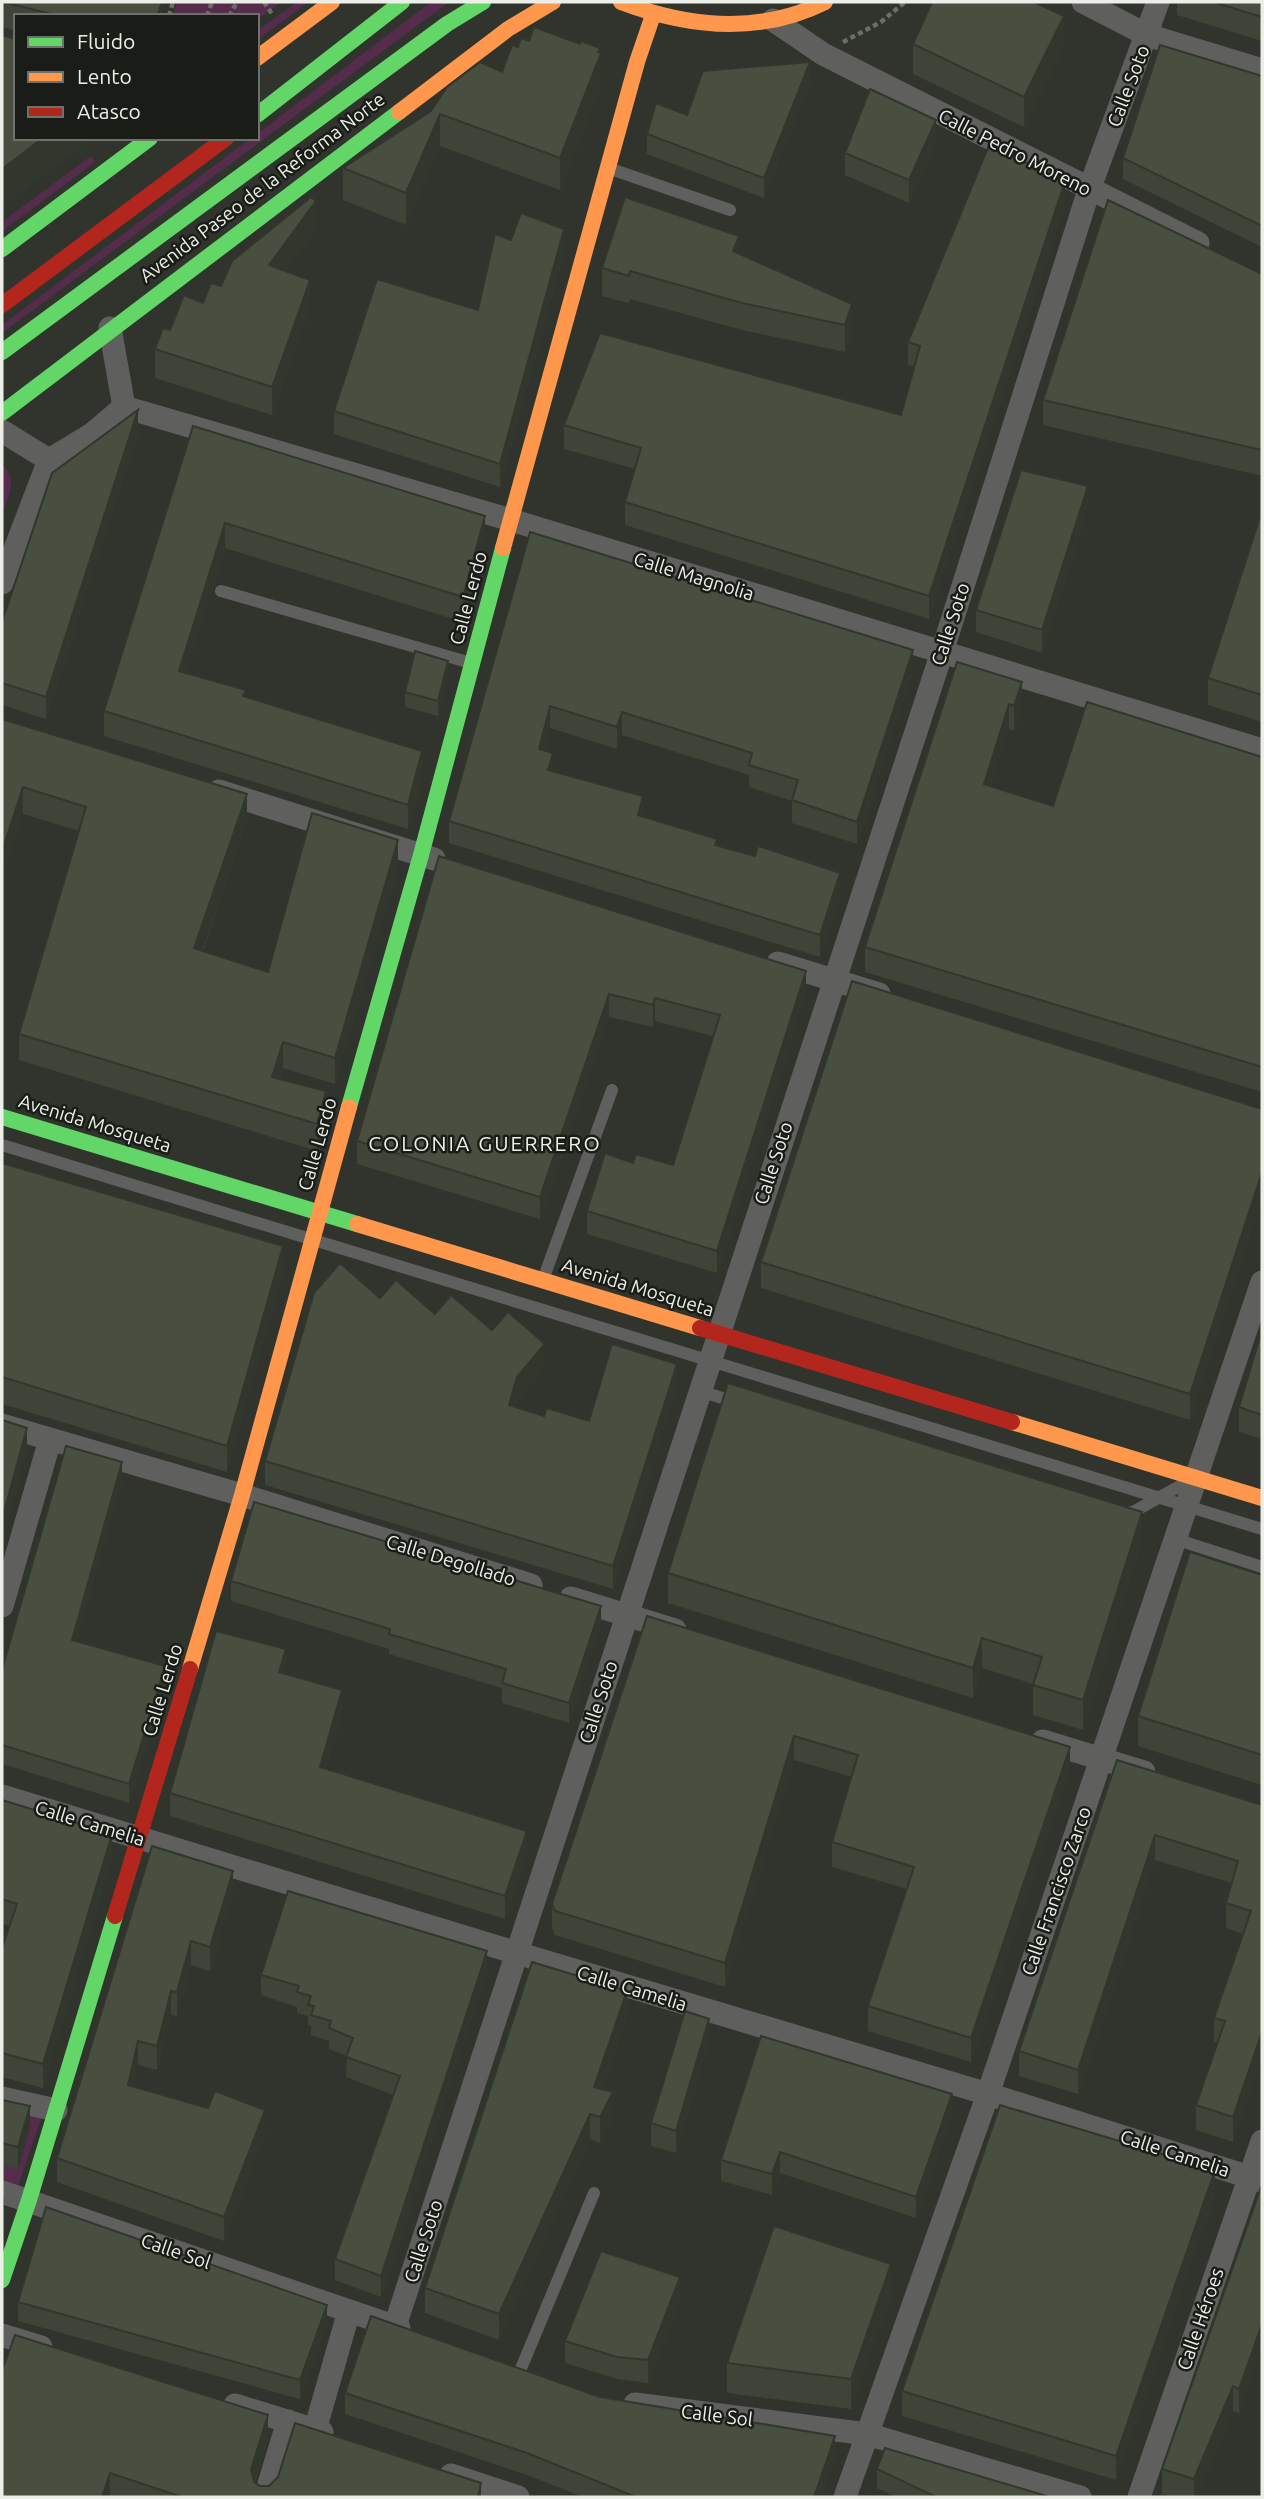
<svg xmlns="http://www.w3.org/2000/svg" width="1264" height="2499" font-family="Ubuntu,sans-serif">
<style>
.green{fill:#562c4d}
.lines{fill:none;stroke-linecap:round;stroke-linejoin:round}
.path{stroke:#6c6d6a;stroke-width:4.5;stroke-dasharray:5 3.5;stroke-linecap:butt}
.lane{stroke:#5f605d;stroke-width:12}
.street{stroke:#5f605d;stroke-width:23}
.fast{stroke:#63d668;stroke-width:16}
.slow{stroke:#ff974d;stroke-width:16}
.jam{stroke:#b3261e;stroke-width:16}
.wall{fill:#3e4437}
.shaded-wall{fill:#32372d}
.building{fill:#484f40;stroke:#32372d;stroke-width:2}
.labels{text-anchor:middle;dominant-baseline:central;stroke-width:5;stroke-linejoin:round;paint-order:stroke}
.street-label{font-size:19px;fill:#ebefe7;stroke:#1a1d17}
.neighbourhood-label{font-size:21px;letter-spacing:2px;fill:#ebefe7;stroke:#1a1d17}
</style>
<rect width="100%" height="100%" fill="#30342d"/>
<!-- green -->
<g class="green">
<path d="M177,2H281L257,20V16H173Z"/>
<path d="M297,2H309L257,40V31Z"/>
<path d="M431,2H449L2,333V325L251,138H257V134Z"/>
<path d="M91,156L95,162L2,231V222Z"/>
<path d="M2,465C20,478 7,498 2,515Z"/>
<path d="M2,2106L42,2116L16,2192L2,2187Z"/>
</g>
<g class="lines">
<!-- path -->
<g class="path">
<path d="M264,2L272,14"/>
<path d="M169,16L173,2"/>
<path d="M207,16L212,2"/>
<path d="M229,16L237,2"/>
<path d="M843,42L881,22L905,2"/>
</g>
<!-- lane -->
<g class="lane">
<path d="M608,168L730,210"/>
<path d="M221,591L471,663"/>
<path d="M2,1145L1262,1529"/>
<path d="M544,1277L612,1090"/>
<path d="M700,1391L738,1403"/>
<path d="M1122,1514L1133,1512L1187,1482"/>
<path d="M1175,1539L1262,1567"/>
<path d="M520,2371L594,2193"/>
</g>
<!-- street -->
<g class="street">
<path d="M1083,2L1147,35L1262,70"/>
<path d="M773,20L823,54L1198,243"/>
<path d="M110,328L124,407"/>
<path d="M124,407L511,520L1262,750"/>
<path d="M2,431L49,460"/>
<path d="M49,460L92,434L124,407"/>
<path d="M2,583L49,460"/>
<path d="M219,791L434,859"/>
<path d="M778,963L879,994"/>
<path d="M2,1425L242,1495L531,1585"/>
<path d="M571,1598L675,1630"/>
<path d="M2,1606L50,1440"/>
<path d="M1043,1741L1144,1772"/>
<path d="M2,1796L517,1953L988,2094L1262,2181"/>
<path d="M2,2098L56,2110"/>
<path d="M2,2192L399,2328"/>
<path d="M395,2326L942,652L1089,190L1158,2"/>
<path d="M2,2335L41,2347"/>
<path d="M635,2404L867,2434L1080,2497"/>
<path d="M235,2405L322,2432"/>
<path d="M315,2430L349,2311"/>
<path d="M451,2475L518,2497"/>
<path d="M265,2497L288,2421"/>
<path d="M845,2497L988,2094L1262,1282"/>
<path d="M1139,2497L1262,2141"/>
</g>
<!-- fast -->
<g class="fast">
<path d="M257,115L402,2"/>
<path d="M2,249L150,138"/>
<path d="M2,352L447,24L483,2"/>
<path d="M2,413L399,112"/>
<path d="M349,1107L421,855L503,548"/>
<path d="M2,1117L357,1224"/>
<path d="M2,2280L29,2200L115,1916"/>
</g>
<!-- slow -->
<g class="slow">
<path d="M621,2C687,27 759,35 825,2"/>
<path d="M257,58L332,2"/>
<path d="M399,112L508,29L553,2"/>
<path d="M503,548L637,62L653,15"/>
<path d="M357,1224L700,1328"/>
<path d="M1012,1422L1262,1498"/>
<path d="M190,1669L242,1495L349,1107"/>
</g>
<!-- jam -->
<g class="jam">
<path d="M2,305L226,138"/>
<path d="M700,1328L1012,1422"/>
<path d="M115,1916L190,1669"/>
</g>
</g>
<!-- wall -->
<g class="wall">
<path d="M2,2L162,3V16H16V31L2,27Z"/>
<path d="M1177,2H1262V41L1177,15Z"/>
<path d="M529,41L600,53L601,85L560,190L440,146L406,225L343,200V168L502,72L518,47Z"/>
<path d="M913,44L1064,46L1024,127L913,74Z"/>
<path d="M1262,76V247L1123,179V158Z"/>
<path d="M810,82L764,198L647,154V134L687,115Z"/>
<path d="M936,143L909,203L845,175V153Z"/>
<path d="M1065,205L929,619L625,525V502L635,469L564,449V425L901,415L915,367L908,365V342Z"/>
<path d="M316,229L285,271L310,308L272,415L155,378V349L203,303L221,286Z"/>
<path d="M511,240L564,253L500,487L334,434V411L478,310Z"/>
<path d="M739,254L852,304V332L845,352L742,330L630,299L629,303L602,296V268Z"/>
<path d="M1262,274V476L1043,425V400Z"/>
<path d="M193,426L485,541L463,622L225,548L186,673L246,697L422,776L408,829L104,736V711Z"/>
<path d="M138,432L46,719L2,705V622Z"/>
<path d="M1088,509L1042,653L976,632V610Z"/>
<path d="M1262,515V722L1208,705V678Z"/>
<path d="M530,532L913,672L857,844L792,823V801L749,787V775L622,735L617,749L550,728L544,750L553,772L643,816L840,896L820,957L449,843V821Z"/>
<path d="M957,662L1022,707L1014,731L1009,729L991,786L1053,806L1262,757V1092L865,972V947Z"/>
<path d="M448,676L438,716L405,707V692Z"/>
<path d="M2,719L247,820L203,951L268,972L398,866L335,1084L283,1068L280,1079L326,1118L317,1151L19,1060V1034L79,831L23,814Z"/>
<path d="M439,856L806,994L717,1273L587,1234V1211L633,1163L673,1165L713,1036L655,1021L653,1027L609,1017L540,1219L357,1164V1141Z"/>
<path d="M1262,1109V1198L1190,1420L761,1288V1262Z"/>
<path d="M2,1163L283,1272L227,1472L2,1404Z"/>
<path d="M380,1298L492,1330L545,1368L517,1400L515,1407L544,1416L589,1421L677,1388L613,1589L265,1485V1461Z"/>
<path d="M1262,1330V1439L1239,1432V1407Z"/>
<path d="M122,1481L76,1641L165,1684L129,1803L2,1764V1670Z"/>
<path d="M1142,1541L1083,1730L1033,1715V1684L982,1668L973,1698L668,1603V1573Z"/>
<path d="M1262,1575V1785L1138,1746V1716Z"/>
<path d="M231,1581L601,1626L569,1723L502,1703V1688L389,1654V1649L231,1601Z"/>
<path d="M647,1616L1070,1771L971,2062L868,2031V2006L907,1889L832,1867V1842L852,1777L794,1760L725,1987L555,1935L552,1928V1904Z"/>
<path d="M286,1672V1674L342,1713L326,1769L527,1853L505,1919L170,1816V1793Z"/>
<path d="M1117,1760L1262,1805V2057L1233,2142L1196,2130V2105L1218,2043L1214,2042V2018L1243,1934L1226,1928V1903L1232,1883L1155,1860L1078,2094L1019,2076V2051Z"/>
<path d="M2,1800L112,1858L43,2088L2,2077V1948L9,1926L2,1923Z"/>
<path d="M152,1846L233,1895L210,1971L191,1965L177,2016L171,2015L157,2070L138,2065L133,2087L265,2134L224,2241L57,2182V2158Z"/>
<path d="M487,1972L381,2297L335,2280V2259L393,2095L346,2077L347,2056L329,2049V2041L311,2035V2026L308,2025V2016L297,2013V2007L261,1995V1975Z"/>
<path d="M627,2016L602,2089L613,2118L600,2143L590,2139L499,2340L425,2313V2288Z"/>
<path d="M709,2041L676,2153L651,2146V2123Z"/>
<path d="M2,2100L30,2129L18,2169L2,2165Z"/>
<path d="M952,2115L916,2218L780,2173L772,2195L721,2181V2160Z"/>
<path d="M1262,2187V2349L1239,2413L1233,2411L1197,2497H1173L1162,2494V2469Z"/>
<path d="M1215,2195L1116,2480L902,2416V2391Z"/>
<path d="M891,2294L851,2409L727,2393V2363Z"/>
<path d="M680,2300L648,2383L617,2379L565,2363V2341Z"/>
<path d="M18,2302L327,2324L300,2399L18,2321Z"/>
<path d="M2,2371L268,2439L255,2482L260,2486L481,2497H2Z"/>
<path d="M345,2393L600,2397L835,2457L821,2497H583L527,2475L345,2414Z"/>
<path d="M877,2469L1050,2497H896L877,2488Z"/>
</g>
<!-- shaded-wall -->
<g class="shaded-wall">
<path d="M150,2H163L162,3V16H157Z"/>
<path d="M1064,16V46L1024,127V97Z"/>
<path d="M600,48V58L601,53V85L560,190V158Z"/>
<path d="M810,62V82L764,198V178Z"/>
<path d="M440,114V146L406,225V193Z"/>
<path d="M936,120V143L909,203V180Z"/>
<path d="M43,138H95L2,207V169Z"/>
<path d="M1065,181V205L929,619V596Z"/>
<path d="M316,201V229L269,293V265Z"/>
<path d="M564,229V253L500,487V464Z"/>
<path d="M739,236V263L733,251Z"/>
<path d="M310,280V308L272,415V387Z"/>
<path d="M852,304V332L845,352V325Z"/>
<path d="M138,410V432L46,719V697Z"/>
<path d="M1088,486V509L1042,653V630Z"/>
<path d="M485,516V541L463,622V597Z"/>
<path d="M225,523V548L179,696V671Z"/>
<path d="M913,650V672L857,844V822Z"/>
<path d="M448,661V676L438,716V701Z"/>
<path d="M1022,682V707L1014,731V706Z"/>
<path d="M1009,704V729L984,809V784Z"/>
<path d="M550,706V728L539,771V749Z"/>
<path d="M622,712V735L617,749V727Z"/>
<path d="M422,751V776L408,829V805Z"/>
<path d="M553,753V775L548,770Z"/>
<path d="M23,787V814L2,878V851Z"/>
<path d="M247,794V820L194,975V948Z"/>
<path d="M643,796V818L638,815Z"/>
<path d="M398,840V866L335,1084V1058Z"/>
<path d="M840,873V896L820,957V935Z"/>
<path d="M806,971V994L717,1273V1251Z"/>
<path d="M609,994V1017L540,1219V1197Z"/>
<path d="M655,998V1021L653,1027V1005Z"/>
<path d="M283,1042V1068L272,1104V1077Z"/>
<path d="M326,1091V1118L317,1151V1124Z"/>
<path d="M1262,1172V1198L1190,1420V1394Z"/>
<path d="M283,1246V1272L227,1472V1446Z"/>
<path d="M545,1344V1368L517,1400L509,1429V1405L517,1377Z"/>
<path d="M677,1364V1388L613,1589V1566Z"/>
<path d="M27,1428V1452L2,1544V1519Z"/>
<path d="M122,1462V1481L72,1658V1640Z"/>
<path d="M1142,1512V1541L1083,1730V1700Z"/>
<path d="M601,1606V1626L569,1723V1703Z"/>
<path d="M982,1638V1668L973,1698V1668Z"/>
<path d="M286,1649V1672L279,1695V1672Z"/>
<path d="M165,1666V1684L129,1803V1784Z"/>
<path d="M342,1690V1713L320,1790V1767Z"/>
<path d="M794,1736V1760L725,1987V1963Z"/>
<path d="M1070,1747V1771L971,2062V2038Z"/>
<path d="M527,1831V1853L505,1919V1896Z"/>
<path d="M112,1834V1858L43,2088V2064Z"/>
<path d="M1155,1835V1860L1078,2094V2070Z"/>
<path d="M233,1871V1895L210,1971V1947Z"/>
<path d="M191,1941V1965L177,2016V1992Z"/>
<path d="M487,1951V1972L381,2297V2276Z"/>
<path d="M171,1991V2015L157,2070V2046Z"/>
<path d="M627,1991V2016L594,2112V2087Z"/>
<path d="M709,2019V2041L676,2153V2131Z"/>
<path d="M1262,2032V2057L1233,2142V2117Z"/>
<path d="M138,2041V2065L128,2109V2085Z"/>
<path d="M613,2092V2118L600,2143V2117Z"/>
<path d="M952,2094V2115L916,2218V2197Z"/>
<path d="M30,2106V2129L18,2169V2147Z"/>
<path d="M265,2110V2134L224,2241V2217Z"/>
<path d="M590,2114V2139L499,2340V2314Z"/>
<path d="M780,2152V2173L772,2195V2174Z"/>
<path d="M1215,2170V2195L1116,2480V2456Z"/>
<path d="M4,2197V2214L2,2221V2203Z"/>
<path d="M891,2264V2294L851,2409V2379Z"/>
<path d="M680,2277V2300L648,2383V2360Z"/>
<path d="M327,2305V2324L300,2399V2380Z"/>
<path d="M1262,2324V2349L1239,2413V2389Z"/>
<path d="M1233,2386V2411L1197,2497H1194V2479Z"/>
<path d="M268,2415V2439L251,2494V2469Z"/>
<path d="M835,2436V2457L821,2497H814Z"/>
<path d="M110,2473V2497H102Z"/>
<path d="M481,2483V2497H478Z"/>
</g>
<!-- building -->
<g class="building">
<path d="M3,2H162L157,16H59Z"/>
<path d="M932,2H1034L1064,16L1024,97L913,44Z"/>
<path d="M1213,2H1262V17Z"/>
<path d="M534,27L580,44L581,41L600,48L598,52L601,53L560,158L440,114L406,193L343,168L431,111L447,87L480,62L502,72L512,45L518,47L521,38L529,41Z"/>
<path d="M2,35L16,39V138H43L2,169Z"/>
<path d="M1160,45L1262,76V226L1123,158Z"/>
<path d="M810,62L764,178L647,134L656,103L687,115L703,71Z"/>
<path d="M870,89L936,120L909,180L845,153Z"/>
<path d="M989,145L1065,181L929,596L625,502L641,448L564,425L600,333L901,415L920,346L908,342Z"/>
<path d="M311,197L316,201L269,265L310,280L272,387L155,349L163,328L170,330L184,295L203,303L211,283L221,286L232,261Z"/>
<path d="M625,197L739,236L733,251L852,304L845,325L742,303L630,271L629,276L602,268Z"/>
<path d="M1108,200L1262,274V450L1043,400Z"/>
<path d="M521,213L564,229L500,464L334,411L377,279L478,310L495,234L511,240Z"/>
<path d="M138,410L46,697L2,683V622L52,473Z"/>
<path d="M193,426L485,516L463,597L225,523L179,671L246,690L243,696L422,751L408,805L104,711Z"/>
<path d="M1021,470L1088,486L1042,630L976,610Z"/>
<path d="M1261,514L1262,515V695L1208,678Z"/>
<path d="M530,532L913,650L857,822L792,800L798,780L749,765L752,753L622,712L617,727L550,706L539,749L553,753L548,770L643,796L638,815L717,839L715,845L755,856L758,846L840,873L820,935L449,821Z"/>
<path d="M415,651L448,661L438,701L405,692Z"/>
<path d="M957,662L1022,682L1014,706L1009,704L984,784L1053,806L1087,702L1262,757V1067L865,947Z"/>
<path d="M2,719L247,794L194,948L268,972L312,813L398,840L335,1058L283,1042L272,1077L326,1091L317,1124L19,1034L86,807L23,787L2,851Z"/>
<path d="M439,856L806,971L717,1251L587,1211L605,1153L633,1163L636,1154L673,1165L720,1015L655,998L653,1005L609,994L540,1197L357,1141Z"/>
<path d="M852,981L1262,1109V1172L1190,1394L761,1262Z"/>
<path d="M2,1163L283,1246L227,1446L2,1377Z"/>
<path d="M340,1263L380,1298L396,1280L435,1314L451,1295L492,1330L508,1312L545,1344L517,1377L509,1405L544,1416L547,1408L589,1421L612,1344L677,1364L613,1566L265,1461L314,1293Z"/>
<path d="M1262,1330V1415L1239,1407Z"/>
<path d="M728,1383L1142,1512L1083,1700L1033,1685L1042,1657L982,1638L973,1668L668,1573Z"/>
<path d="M2,1420L27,1428L2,1519Z"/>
<path d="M66,1446L122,1462L72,1640L165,1666L129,1784L2,1745V1670Z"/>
<path d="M254,1502L601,1606L569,1703L502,1683L506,1669L389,1634L390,1629L231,1581Z"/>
<path d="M1190,1552L1262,1575V1755L1138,1716Z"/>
<path d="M647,1616L1070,1747L971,2038L868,2006L914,1867L832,1842L858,1755L794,1736L725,1963L555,1911L552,1904Z"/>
<path d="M216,1631L286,1649L279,1672L342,1690L320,1767L527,1831L505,1896L170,1793Z"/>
<path d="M1117,1760L1262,1805V2032L1233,2117L1196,2105L1225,2021L1214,2018L1251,1911L1226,1903L1238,1861L1155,1835L1078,2070L1019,2051Z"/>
<path d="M2,1800L112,1834L43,2064L2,2053V1948L17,1904L2,1899Z"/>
<path d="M152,1846L233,1871L210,1947L191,1941L177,1992L171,1991L157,2046L138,2041L128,2085L208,2108L215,2091L265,2110L224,2217L57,2158Z"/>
<path d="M288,1891L487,1951L381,2276L335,2259L400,2076L346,2057L353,2038L329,2028L331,2021L311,2015L314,2006L308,2005L311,1996L297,1992L299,1986L261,1975Z"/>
<path d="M532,1962L627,1991L594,2087L613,2092L600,2117L590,2114L499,2314L425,2288Z"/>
<path d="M685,2011L709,2019L676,2131L651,2123Z"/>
<path d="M761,2036L952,2094L916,2197L780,2152L772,2174L721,2160Z"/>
<path d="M2,2100L30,2106L18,2147L2,2143Z"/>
<path d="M1000,2105L1215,2170L1116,2456L902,2391Z"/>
<path d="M1261,2187H1262V2324L1239,2389L1233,2386L1194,2479L1162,2469Z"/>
<path d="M46,2207L327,2305L300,2380L18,2302Z"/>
<path d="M774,2226L891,2264L851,2379L727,2363Z"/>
<path d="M601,2251L680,2277L648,2360L617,2357L565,2341Z"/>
<path d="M371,2316L600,2397L835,2436L814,2497H636L527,2453L345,2393Z"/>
<path d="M15,2335L268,2415L251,2469L254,2482L260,2486H269L278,2477L295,2423L481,2483L478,2497H182L110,2473L102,2497H2V2371Z"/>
<path d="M885,2448L1050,2497H936L877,2469Z"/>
</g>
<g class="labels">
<!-- street labels -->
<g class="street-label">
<text transform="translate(1128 86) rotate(-69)">Calle Soto</text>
<text transform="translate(1015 152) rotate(27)">Calle Pedro Moreno</text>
<text transform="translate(262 187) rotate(-37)">Avenida Paseo de la Reforma Norte</text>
<text transform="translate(694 576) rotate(17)">Calle Magnolia</text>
<text transform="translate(468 598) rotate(-75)">Calle Lerdo</text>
<text transform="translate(950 624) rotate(-72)">Calle Soto</text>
<text transform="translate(95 1123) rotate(17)">Avenida Mosqueta</text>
<text transform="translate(317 1144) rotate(-74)">Calle Lerdo</text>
<text transform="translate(773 1163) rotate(-72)">Calle Soto</text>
<text transform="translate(638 1287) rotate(17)">Avenida Mosqueta</text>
<text transform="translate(451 1560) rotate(17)">Calle Degollado</text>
<text transform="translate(162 1690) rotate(-73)">Calle Lerdo</text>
<text transform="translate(598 1702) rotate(-72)">Calle Soto</text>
<text transform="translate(90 1823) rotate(17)">Calle Camelia</text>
<text transform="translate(1056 1891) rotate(-71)">Calle Francisco Zarco</text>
<text transform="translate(632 1988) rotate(17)">Calle Camelia</text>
<text transform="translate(1175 2153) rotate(18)">Calle Camelia</text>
<text transform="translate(423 2241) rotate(-72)">Calle Soto</text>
<text transform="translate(176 2251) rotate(19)">Calle Sol</text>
<text transform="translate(1200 2319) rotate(-71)">Calle Héroes</text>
<text transform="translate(717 2415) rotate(7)">Calle Sol</text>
</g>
<!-- neighbourhood labels -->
<g class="neighbourhood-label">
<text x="485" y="1143">COLONIA GUERRERO</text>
</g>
</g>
<!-- border -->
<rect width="1264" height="2499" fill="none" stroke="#ebefe7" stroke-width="7"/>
<!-- legend -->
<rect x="14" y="14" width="245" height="126" fill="#1a1d17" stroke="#6e716a" stroke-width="2"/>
<rect x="28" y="37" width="35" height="10" fill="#63d668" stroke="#6e716a" stroke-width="2"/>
<text x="77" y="49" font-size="21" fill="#ebefe7">Fluido</text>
<rect x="28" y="72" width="35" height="10" fill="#ff974d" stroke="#6e716a" stroke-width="2"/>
<text x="77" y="84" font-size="21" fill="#ebefe7">Lento</text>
<rect x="28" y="107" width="35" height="10" fill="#b3261e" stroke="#6e716a" stroke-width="2"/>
<text x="77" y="119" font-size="21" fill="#ebefe7">Atasco</text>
</svg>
